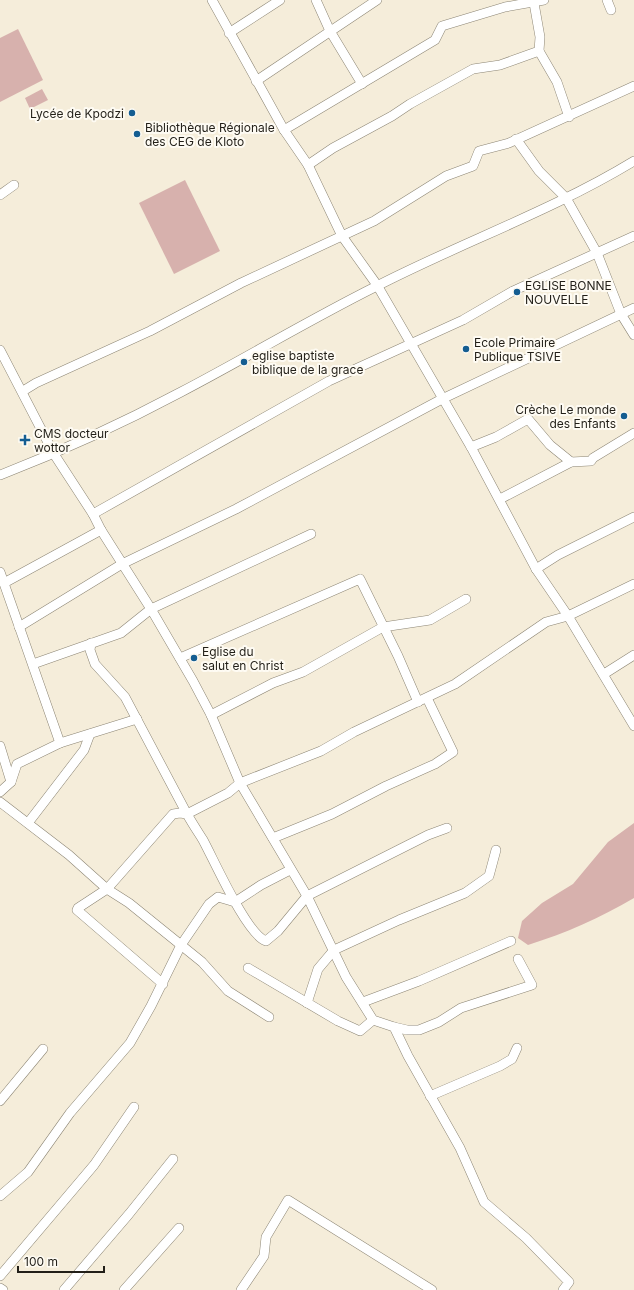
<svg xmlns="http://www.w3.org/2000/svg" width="634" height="1290" font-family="Inter,sans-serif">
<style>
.green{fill:#d7b1ad}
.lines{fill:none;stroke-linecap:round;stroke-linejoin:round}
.minor-casing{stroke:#8c8574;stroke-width:10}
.minor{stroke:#fff;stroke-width:9}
.poi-dot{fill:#145d91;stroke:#fefbf3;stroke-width:1.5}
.labels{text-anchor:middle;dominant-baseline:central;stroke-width:4;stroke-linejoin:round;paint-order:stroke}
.poi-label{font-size:12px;fill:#221f18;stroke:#fefbf3;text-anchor:start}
</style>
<rect width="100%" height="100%" fill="#f5edda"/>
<!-- green -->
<g class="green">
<path d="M18,29L43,80L0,102V38Z"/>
<path d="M42,89L48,100L30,109L25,98Z"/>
<path d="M185,180L220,251L174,274L139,203Z"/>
<path d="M634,823V898C600,918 566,933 528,945L518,938L522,921L542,903L573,884L608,842Z"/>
</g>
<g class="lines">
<defs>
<g id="minor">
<path d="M212,0L284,130L308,165L342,236L377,285L471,447L536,569L568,616L634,726"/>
<path d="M316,0L330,31L362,84"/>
<path d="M607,0L611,10"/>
<path d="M534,3L540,37L539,51L557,82L569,117"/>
<path d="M229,33L280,0"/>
<path d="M256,81L377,0"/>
<path d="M284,130L435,40L442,26L505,7L544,0"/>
<path d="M516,139L539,171L566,198L597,253L621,314L634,335"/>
<path d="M308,165L333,148L392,116L410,104L473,69L500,65L539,51"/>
<path d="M0,195L14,185"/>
<path d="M0,350L54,454L93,514L101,530L151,609L193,681L211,715L240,783L307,896L346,977L373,1020L394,1027L408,1056L460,1148L484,1202L526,1238L569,1282L563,1290"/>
<path d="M23,391L36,383L150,331L241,283L374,221L446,176L473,166L479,151L509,143L634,86"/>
<path d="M471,447L496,437L528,419L550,445L571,462"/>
<path d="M0,475C62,451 123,423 181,392C246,358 309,320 375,287C460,243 552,211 634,161"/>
<path d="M500,499L571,462L591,461L593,458L634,433"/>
<path d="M93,514L329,381L463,320L513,291L634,236"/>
<path d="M536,569L558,555L634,517"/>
<path d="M0,572L60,743"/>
<path d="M4,583L101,530"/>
<path d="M19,627L122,564L236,509L442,399L634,308"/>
<path d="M91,643L90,650L95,664L125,697L187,814L228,793L240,783L321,751L354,732L455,684L546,622L568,616L634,584"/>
<path d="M180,658L360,579L398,656L418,702"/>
<path d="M33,664L121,633L151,609L311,534"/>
<path d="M604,674L634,655"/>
<path d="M211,715L273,683L303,672L383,627L430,620L466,599"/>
<path d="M0,746L11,782"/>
<path d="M0,792L11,782L17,764L60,743L137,719"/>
<path d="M0,802L69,855L107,889L129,903L202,962L228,991L269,1017"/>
<path d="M28,823L84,750L90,734"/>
<path d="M273,838L332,814L386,786L435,764L453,752L427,698"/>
<path d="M235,902L261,885L290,870"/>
<path d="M248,968L338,1021L360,1031L373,1020"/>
<path d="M163,984L77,910L78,908L107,889L173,814L180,813L187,814C192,823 198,832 203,840C214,860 247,935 266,941L278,931L307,896L428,835L447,828"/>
<path d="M363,1002L419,981L511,941"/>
<path d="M307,1003L318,969L334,950L399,920L465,893L489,876L496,850"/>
<path d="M394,1027L407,1030H419L439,1022L461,1008L532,985L518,959"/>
<path d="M430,1096L500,1066L512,1059L517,1048"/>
<path d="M0,1101L43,1049"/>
<path d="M0,1196L28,1172L70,1113L130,1043L151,1006L181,945L209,904L218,897L235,902"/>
<path d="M0,1276L94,1165L134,1107"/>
<path d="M0,1288L3,1290"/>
<path d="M64,1290L129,1214L173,1159"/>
<path d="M124,1290L179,1228"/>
<path d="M241,1290L264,1256L266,1237L288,1200L432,1290"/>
</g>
</defs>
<!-- minor casing -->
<use href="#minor" class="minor-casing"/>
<!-- minor -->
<use href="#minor" class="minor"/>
</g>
<!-- markers -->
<g class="poi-dot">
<circle cx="132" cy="113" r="4"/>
<circle cx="137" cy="134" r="4"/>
<circle cx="517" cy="292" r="4"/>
<circle cx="466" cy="349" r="4"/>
<circle cx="244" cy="362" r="4"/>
<circle cx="624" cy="416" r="4"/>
<path d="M23 434h4v4h4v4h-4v4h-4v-4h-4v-4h4z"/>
<circle cx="194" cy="658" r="4"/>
</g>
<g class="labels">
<!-- poi labels -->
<g class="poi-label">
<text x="124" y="113" text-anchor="end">Lycée de Kpodzi</text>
<text x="145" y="127">Bibliothèque Régionale<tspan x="145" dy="14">des CEG de Kloto</tspan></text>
<text x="525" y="285">EGLISE BONNE<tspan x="525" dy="14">NOUVELLE</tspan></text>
<text x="474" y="342">Ecole Primaire<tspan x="474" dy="14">Publique TSIVE</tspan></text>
<text x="252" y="355">eglise baptiste<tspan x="252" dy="14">biblique de la grace</tspan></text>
<text x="616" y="409" text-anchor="end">Crèche Le monde<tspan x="616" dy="14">des Enfants</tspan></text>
<text x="34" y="433">CMS docteur<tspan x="34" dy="14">wottor</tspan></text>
<text x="202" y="651">Eglise du<tspan x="202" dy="14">salut en Christ</tspan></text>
</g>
</g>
<!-- scale -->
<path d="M18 1266v6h86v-6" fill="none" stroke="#221f18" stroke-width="2"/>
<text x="24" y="1266" font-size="12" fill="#221f18" stroke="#fefbf3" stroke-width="3" paint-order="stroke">100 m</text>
</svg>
